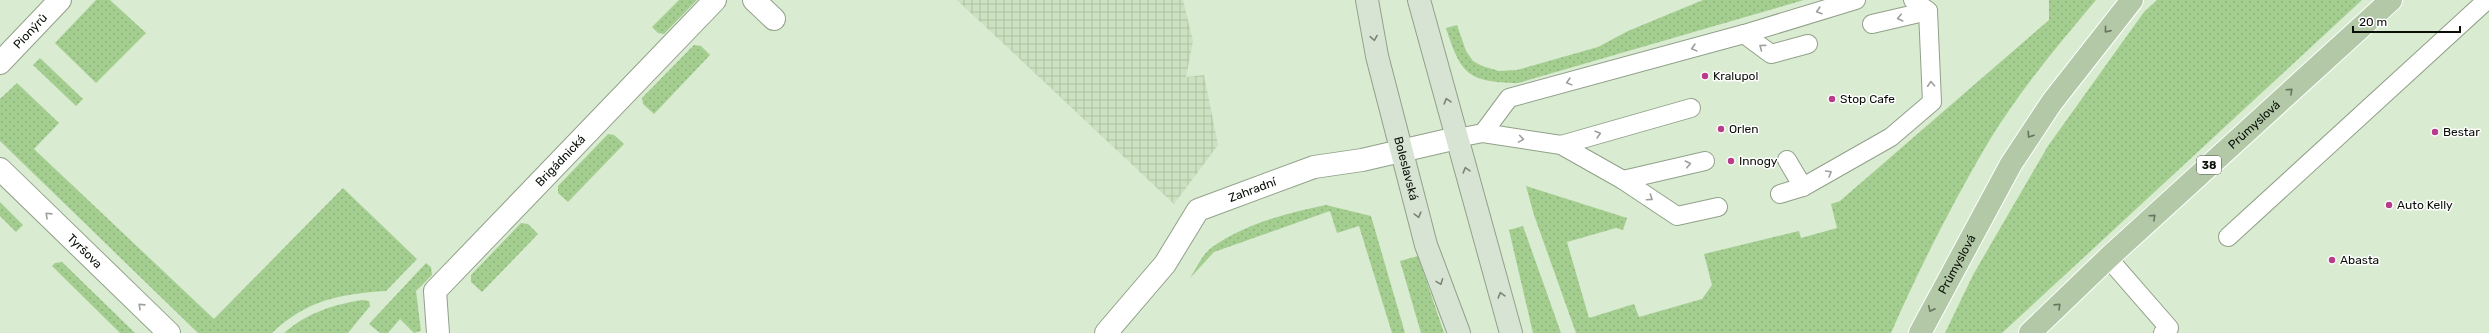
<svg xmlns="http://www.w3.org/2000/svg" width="2489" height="333" font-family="Rubik,sans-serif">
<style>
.industrial{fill:url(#industrial-grid)}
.grass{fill:url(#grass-dots)}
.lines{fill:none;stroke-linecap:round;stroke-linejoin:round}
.lane-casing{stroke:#91a189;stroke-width:20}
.street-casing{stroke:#91a189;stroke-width:24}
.secondary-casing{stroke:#91a189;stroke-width:24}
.primary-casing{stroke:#fff;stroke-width:24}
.lane{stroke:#fff;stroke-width:18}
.street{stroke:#fff;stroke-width:22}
.secondary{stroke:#d8e4d3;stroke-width:22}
.primary{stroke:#b2c8a6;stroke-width:22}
.oneway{stroke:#9d9f9c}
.oneway2{stroke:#66755e}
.oneway3{stroke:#7b8477}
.poi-dot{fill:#b93c8b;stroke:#fff;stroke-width:1.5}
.labels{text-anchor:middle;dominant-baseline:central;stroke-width:3;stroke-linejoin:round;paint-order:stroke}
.shield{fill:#fff;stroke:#535751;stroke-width:1}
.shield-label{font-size:11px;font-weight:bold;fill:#090f07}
.street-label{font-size:12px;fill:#090f07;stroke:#fff}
.poi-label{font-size:12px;fill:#090f07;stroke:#fff;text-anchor:start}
</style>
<defs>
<pattern id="industrial-grid" width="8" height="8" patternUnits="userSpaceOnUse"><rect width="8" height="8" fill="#cbe1c0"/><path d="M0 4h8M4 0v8" fill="none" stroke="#adc0a4"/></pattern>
<pattern id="grass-dots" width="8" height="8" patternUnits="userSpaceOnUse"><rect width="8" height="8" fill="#a4ce90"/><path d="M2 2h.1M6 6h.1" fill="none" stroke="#8cb07b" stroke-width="1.8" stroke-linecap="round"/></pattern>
</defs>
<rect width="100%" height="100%" fill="#d9ebd1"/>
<!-- industrial -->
<path class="industrial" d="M957,0H1183L1193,41L1186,77L1204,75L1218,145L1174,204Z"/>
<!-- grass -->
<g class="grass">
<path d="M96,0H110L146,33L96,83L55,43Z"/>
<path d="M679,0H697L664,34L658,33L652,27Z"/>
<path d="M1703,0H1804L1518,83C1467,82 1461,74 1446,28L1457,25L1466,51L1473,61L1482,66L1499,71L1517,70L1598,47L1628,31Z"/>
<path d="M2049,0H2096C2057,46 2017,94 1986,146C1951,206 1919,269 1891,333H1576L1534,215L1526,186L1627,218L1623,230L1616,228L1567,242L1589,318L1634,304L1639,317L1702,299L1712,285L1704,254L1799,231L1801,238L1837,228L1831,204L1840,201L2049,20Z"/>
<path d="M2157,0H2362L2002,333H1945L1973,275L2048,146L2144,12Z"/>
<path d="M694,45L701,46L710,55L654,114L643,104L642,98Z"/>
<path d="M40,58L83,99L76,106L33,65Z"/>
<path d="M17,83L59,123L34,149L214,319L343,188L417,259L386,291C339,294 307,300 272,333H198L0,141V99Z"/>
<path d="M608,134L614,135L624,144L568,202L558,193V186Z"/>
<path d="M0,202L23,225L16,232L0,216Z"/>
<path d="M1326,205L1371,216L1405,333H1392L1359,226L1337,233L1330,211L1214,252L1190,278C1196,269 1202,255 1211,248C1244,224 1287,213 1326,205Z"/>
<path d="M521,223L528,224L538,234L482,292L471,282V275Z"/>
<path d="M1523,226L1561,333H1533L1509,230Z"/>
<path d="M1418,256L1444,333H1421L1400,261Z"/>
<path d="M62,262L135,333H120L52,266L55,263Z"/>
<path d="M426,263L431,267L432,275L416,291L421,331L414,333L400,319L388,333H380L369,324Z"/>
<path d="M362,300L369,301L370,306L348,333H284C307,313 332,305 362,300Z"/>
</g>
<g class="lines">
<defs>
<g id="lane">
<path d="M1872,24L1928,11"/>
<path d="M1744,34L1771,54L1808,44"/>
<path d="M1483,133L1509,98L1744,34L1856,0"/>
<path d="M1457,138L1483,133L1561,145L1623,180L1677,216L1718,207"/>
<path d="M1561,145L1691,108"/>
<path d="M1787,160L1803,187"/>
<path d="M1623,180L1705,161"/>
<path d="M1780,194L1803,187L1891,137L1932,102L1928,11L1913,0"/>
<path d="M2228,237L2487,0"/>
<path d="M2108,258L2169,328L2163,333"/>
</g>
<g id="street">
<path d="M754,0L774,19"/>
<path id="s1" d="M0,63L60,0"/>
<path id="s2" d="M0,169L169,333"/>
<path id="s3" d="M438,333L435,291L715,0"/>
<path id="s4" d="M1106,333L1165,264L1198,210L1314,167L1362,160L1457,138"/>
</g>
<g id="secondary">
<path id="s5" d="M1367,0L1377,56L1426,245L1459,333"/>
<path d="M1419,0L1511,333"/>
</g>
<g id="primary">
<path id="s6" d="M1920,333L2011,164L2052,102L2132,0"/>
<path id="s7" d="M2030,333L2108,258L2391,0"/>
</g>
</defs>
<!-- lane casing -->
<use href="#lane" class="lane-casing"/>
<!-- street casing -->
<use href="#street" class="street-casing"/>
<!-- secondary casing -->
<use href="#secondary" class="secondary-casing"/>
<!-- primary casing -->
<use href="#primary" class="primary-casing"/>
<!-- lane -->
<use href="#lane" class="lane"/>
<!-- street -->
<use href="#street" class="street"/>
<!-- secondary -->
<use href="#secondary" class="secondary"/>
<!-- primary -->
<use href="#primary" class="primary"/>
</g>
<!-- one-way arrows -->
<defs><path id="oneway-chevron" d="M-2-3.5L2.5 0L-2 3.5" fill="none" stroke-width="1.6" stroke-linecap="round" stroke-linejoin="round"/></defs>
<g class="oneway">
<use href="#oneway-chevron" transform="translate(1819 11) rotate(163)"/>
<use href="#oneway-chevron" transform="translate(1900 18) rotate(167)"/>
<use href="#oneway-chevron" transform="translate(1762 47) rotate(-143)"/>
<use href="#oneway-chevron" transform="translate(1694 48) rotate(165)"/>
<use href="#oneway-chevron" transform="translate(1569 82) rotate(165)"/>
<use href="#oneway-chevron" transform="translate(1931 84) rotate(-93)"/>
<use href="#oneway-chevron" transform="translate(1598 134) rotate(-16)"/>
<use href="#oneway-chevron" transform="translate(1521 139) rotate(9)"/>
<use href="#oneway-chevron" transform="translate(1688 164) rotate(-13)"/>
<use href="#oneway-chevron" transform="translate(1829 173) rotate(-30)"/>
<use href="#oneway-chevron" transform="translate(1650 198) rotate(34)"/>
<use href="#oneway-chevron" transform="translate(48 215) rotate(-136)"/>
<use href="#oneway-chevron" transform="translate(141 306) rotate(-136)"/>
</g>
<g class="oneway2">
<use href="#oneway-chevron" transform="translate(2107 30) rotate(129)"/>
<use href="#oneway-chevron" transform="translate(2290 91) rotate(-42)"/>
<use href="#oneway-chevron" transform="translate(2030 135) rotate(124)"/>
<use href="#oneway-chevron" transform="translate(2153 217) rotate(-42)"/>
<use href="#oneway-chevron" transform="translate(2058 306) rotate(-44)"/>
<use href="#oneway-chevron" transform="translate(1931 309) rotate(116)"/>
</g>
<g class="oneway3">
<use href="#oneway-chevron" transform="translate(1374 38) rotate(81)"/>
<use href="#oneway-chevron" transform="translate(1447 101) rotate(-106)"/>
<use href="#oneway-chevron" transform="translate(1466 170) rotate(-106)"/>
<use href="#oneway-chevron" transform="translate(1418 215) rotate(75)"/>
<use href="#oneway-chevron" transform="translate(1440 282) rotate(69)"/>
<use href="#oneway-chevron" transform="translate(1501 295) rotate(-106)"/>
</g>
<!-- markers -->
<g class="poi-dot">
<circle cx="1705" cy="76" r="4"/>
<circle cx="1832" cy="99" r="4"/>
<circle cx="1721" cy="129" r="4"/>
<circle cx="2435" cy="132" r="4"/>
<circle cx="1731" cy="161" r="4"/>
<circle cx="2389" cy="205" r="4"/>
<circle cx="2332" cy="260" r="4"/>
</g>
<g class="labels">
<!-- shield labels -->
<rect class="shield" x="2197" y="156" width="24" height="18" rx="3"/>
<g class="shield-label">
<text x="2209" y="165">38</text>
</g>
<!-- street labels -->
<g class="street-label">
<text stroke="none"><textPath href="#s1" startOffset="44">Pionýrů</textPath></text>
<text stroke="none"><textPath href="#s7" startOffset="306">Průmyslová</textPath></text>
<text stroke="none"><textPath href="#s3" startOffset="223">Brigádnická</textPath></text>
<text stroke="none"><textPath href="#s5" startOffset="173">Boleslavská</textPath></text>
<text stroke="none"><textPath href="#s4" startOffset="212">Zahradní</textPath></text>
<text stroke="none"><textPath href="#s2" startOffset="118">Tyršova</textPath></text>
<text stroke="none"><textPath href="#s6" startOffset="78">Průmyslová</textPath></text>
</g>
<!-- poi labels -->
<g class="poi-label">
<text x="1713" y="76">Kralupol</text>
<text x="1840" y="99">Stop Cafe</text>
<text x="1729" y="129">Orlen</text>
<text x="2443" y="132">Bestar</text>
<text x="1739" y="161">Innogy</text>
<text x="2397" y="205">Auto Kelly</text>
<text x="2340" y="260">Abasta</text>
</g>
</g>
<!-- scale -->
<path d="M2353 26v6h107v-6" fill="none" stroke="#090f07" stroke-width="2"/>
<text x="2359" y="26" font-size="12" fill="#090f07" stroke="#ffffff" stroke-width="3" paint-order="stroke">20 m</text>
</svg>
